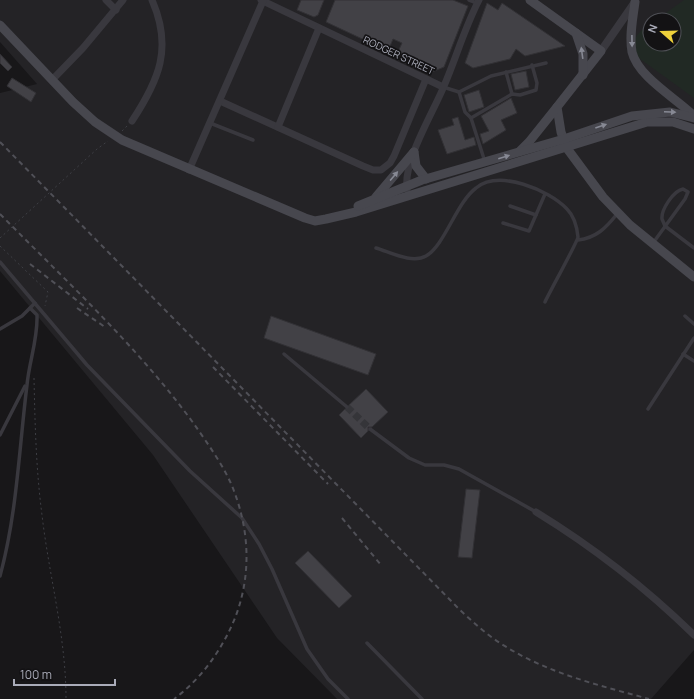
<svg xmlns="http://www.w3.org/2000/svg" width="694" height="699" font-family="Manrope,sans-serif">
<style>
.built{fill:#242326}
.green{fill:#212924}
.building{fill:#424146;stroke:#323135}
.lines{fill:none;stroke-linecap:round;stroke-linejoin:round}
.minor-tunnel{stroke:#353539;stroke-width:7;stroke-dasharray:7 3.5;stroke-linecap:butt}
.path{stroke:#3e3f45;stroke-width:1;stroke-dasharray:2 3;stroke-linecap:butt}
.service{stroke:#39383e;stroke-width:3.5}
.minor{stroke:#39383e;stroke-width:7}
.tertiary{stroke:#39383e;stroke-width:8}
.secondary{stroke:#47474e;stroke-width:9}
.rail{stroke:#505057;stroke-width:2;stroke-dasharray:5 4;stroke-linecap:butt}
.oneway{fill:#878994}
.labels{text-anchor:middle;dominant-baseline:central;stroke-width:3.5;stroke-linejoin:round;paint-order:stroke}
.street-label{font-size:10px;fill:#aaacb9;stroke:#131214}
</style>
<rect width="100%" height="100%" fill="#181719"/>
<!-- built -->
<path class="built" d="M0,0H694L674,20H650V44L694,80V650L651,699H337L277,638L153,455L0,271V93L37,84L0,42Z"/>
<!-- green -->
<path class="green" d="M684,0H694V98L636,56C632,38 635,35 650,24V44H674V20H656Z"/>
<!-- building -->
<g class="building">
<path d="M301,0H324L318,15L314,17L297,10Z"/>
<path d="M335,0H453L468,6L444,67L432,72L397,54L402,43L393,39L388,51L326,22Z"/>
<path d="M487,3L498,10L502,3L565,46L525,56L516,49L510,59L473,68L465,63Z"/>
<path d="M0,54L12,67L8,71L0,63Z"/>
<path d="M526,71L529,87L515,90L511,74Z"/>
<path d="M12,78L36,93L31,102L7,86Z"/>
<path d="M479,90L484,107L469,112L464,95Z"/>
<path d="M511,98L517,113L501,120L506,130L483,144L480,134L489,131L481,116Z"/>
<path d="M458,117L465,140L474,137L476,145L447,154L438,130L454,125L452,119Z"/>
<path d="M271,316L376,354L368,375L264,338Z"/>
<path d="M366,389L388,412L372,427H368V431L361,438L339,415L345,409H349V405Z"/>
<path d="M466,489L480,490L472,558L458,557Z"/>
<path d="M308,551L352,596L339,608L295,563Z"/>
</g>
<g class="lines">
<!-- minor-tunnel -->
<path class="minor-tunnel" d="M347,407L370,429"/>
<!-- path -->
<g class="path">
<path d="M122,131L127,126"/>
<path d="M0,238L97,149L108,141"/>
<path d="M0,246L48,292L45,306"/>
<path d="M34,378C35,424 36,469 42,515C49,576 66,636 66,699"/>
</g>
<!-- service -->
<g class="service">
<path d="M469,0L477,3"/>
<path d="M506,72L512,94"/>
<path d="M443,87L459,92L491,76L546,63"/>
<path d="M459,92L465,112L471,118L485,162"/>
<path d="M471,118L512,94L520,95L536,90L537,83L532,65"/>
<path d="M210,123L253,140"/>
<path d="M510,206L536,215"/>
<path d="M503,223L529,231L545,194"/>
<path d="M578,240C596,238 606,228 617,214"/>
<path d="M653,243L685,199L688,192L683,189C673,191 661,210 662,219L665,226L694,248"/>
<path d="M376,248C390,252 412,264 426,256C445,245 456,203 476,188C499,169 549,190 567,209C575,217 577,227 578,237C578,241 549,293 545,302"/>
<path d="M0,262L87,365L190,471L242,518L259,544L272,569L307,649L328,679L348,699"/>
<path d="M685,316L694,324"/>
<path d="M0,329L22,316L35,303"/>
<path d="M284,354L347,407"/>
<path d="M683,354L694,361"/>
<path d="M648,409L694,338"/>
<path d="M370,429L409,458L425,465H444L459,469L536,512"/>
<path d="M0,435L25,386"/>
<path d="M0,576C17,514 19,449 27,385C29,362 38,339 37,315L30,308"/>
<path d="M367,643L422,699"/>
</g>
<!-- minor -->
<g class="minor">
<path d="M106,0L116,10"/>
<path d="M261,0L443,87"/>
<path d="M53,79L83,48L123,0"/>
<path d="M220,101L363,166L373,170H381L390,163L394,156L426,79"/>
<path d="M132,121C159,80 173,48 152,0"/>
<path d="M278,127L319,28"/>
<path d="M189,170L263,1"/>
<path d="M407,189C403,161 433,113 444,86C456,58 465,27 479,0"/>
<path d="M536,512C593,547 646,588 694,635"/>
</g>
<!-- tertiary -->
<path class="tertiary" d="M601,51L635,2"/>
<!-- secondary -->
<g class="secondary">
<path d="M530,0L601,51L557,107L561,132L566,147L603,197L630,225L694,277"/>
<path d="M635,2C633,18 629,35 632,52C638,77 676,98 694,116"/>
<path d="M0,25L73,102L95,122L122,140L305,218L315,221L326,219L356,212L647,122H673L694,129"/>
<path d="M576,33L583,54V75"/>
<path d="M520,151L529,142L557,107"/>
<path d="M414,152L416,166L426,179"/>
<path d="M376,197L414,152"/>
<path d="M358,206L422,180L564,139L632,116L670,112L694,118"/>
</g>
<!-- rail -->
<g class="rail">
<path d="M0,142L460,610C473,622 486,634 500,643C546,673 598,685 649,699"/>
<path d="M0,214C67,282 138,347 194,424C208,444 226,469 234,491C250,533 251,577 235,618C222,650 201,679 174,699"/>
<path d="M30,264L88,309"/>
<path d="M77,308L105,327"/>
<path d="M213,367L328,484"/>
<path d="M342,518L381,565"/>
</g>
</g>
<!-- one-way arrows -->
<defs><path id="oneway-solid" d="M-6-.8H1V-3.2L6.5 0L1 3.2V.8H-6Z"/></defs>
<g class="oneway">
<use href="#oneway-solid" transform="translate(632 41) rotate(89)"/>
<use href="#oneway-solid" transform="translate(582 53) rotate(-98)"/>
<use href="#oneway-solid" transform="translate(670 112) rotate(3)"/>
<use href="#oneway-solid" transform="translate(601 126) rotate(-19)"/>
<use href="#oneway-solid" transform="translate(504 157) rotate(-17)"/>
<use href="#oneway-solid" transform="translate(394 176) rotate(-50)"/>
</g>
<g class="labels">
<!-- street labels -->
<g class="street-label">
<text transform="translate(399 55) rotate(25)">RODGER STREET</text>
</g>
</g>
<!-- north arrow -->
<g transform="translate(662 32) rotate(290)"><circle r="19" fill="#131214" stroke="#4f5056"/>
<path d="M0-3L7 15L0 10L-7 15Z" fill="#eed13b"/>
<text y="-6" font-size="11" font-weight="bold" text-anchor="middle" fill="#aaacb9">N</text>
</g>
<!-- scale -->
<path d="M14 679v6h101v-6" fill="none" stroke="#aaacb9" stroke-width="2"/>
<text x="20" y="679" font-size="12" fill="#aaacb9" stroke="#131214" stroke-width="3" paint-order="stroke">100 m</text>
</svg>
